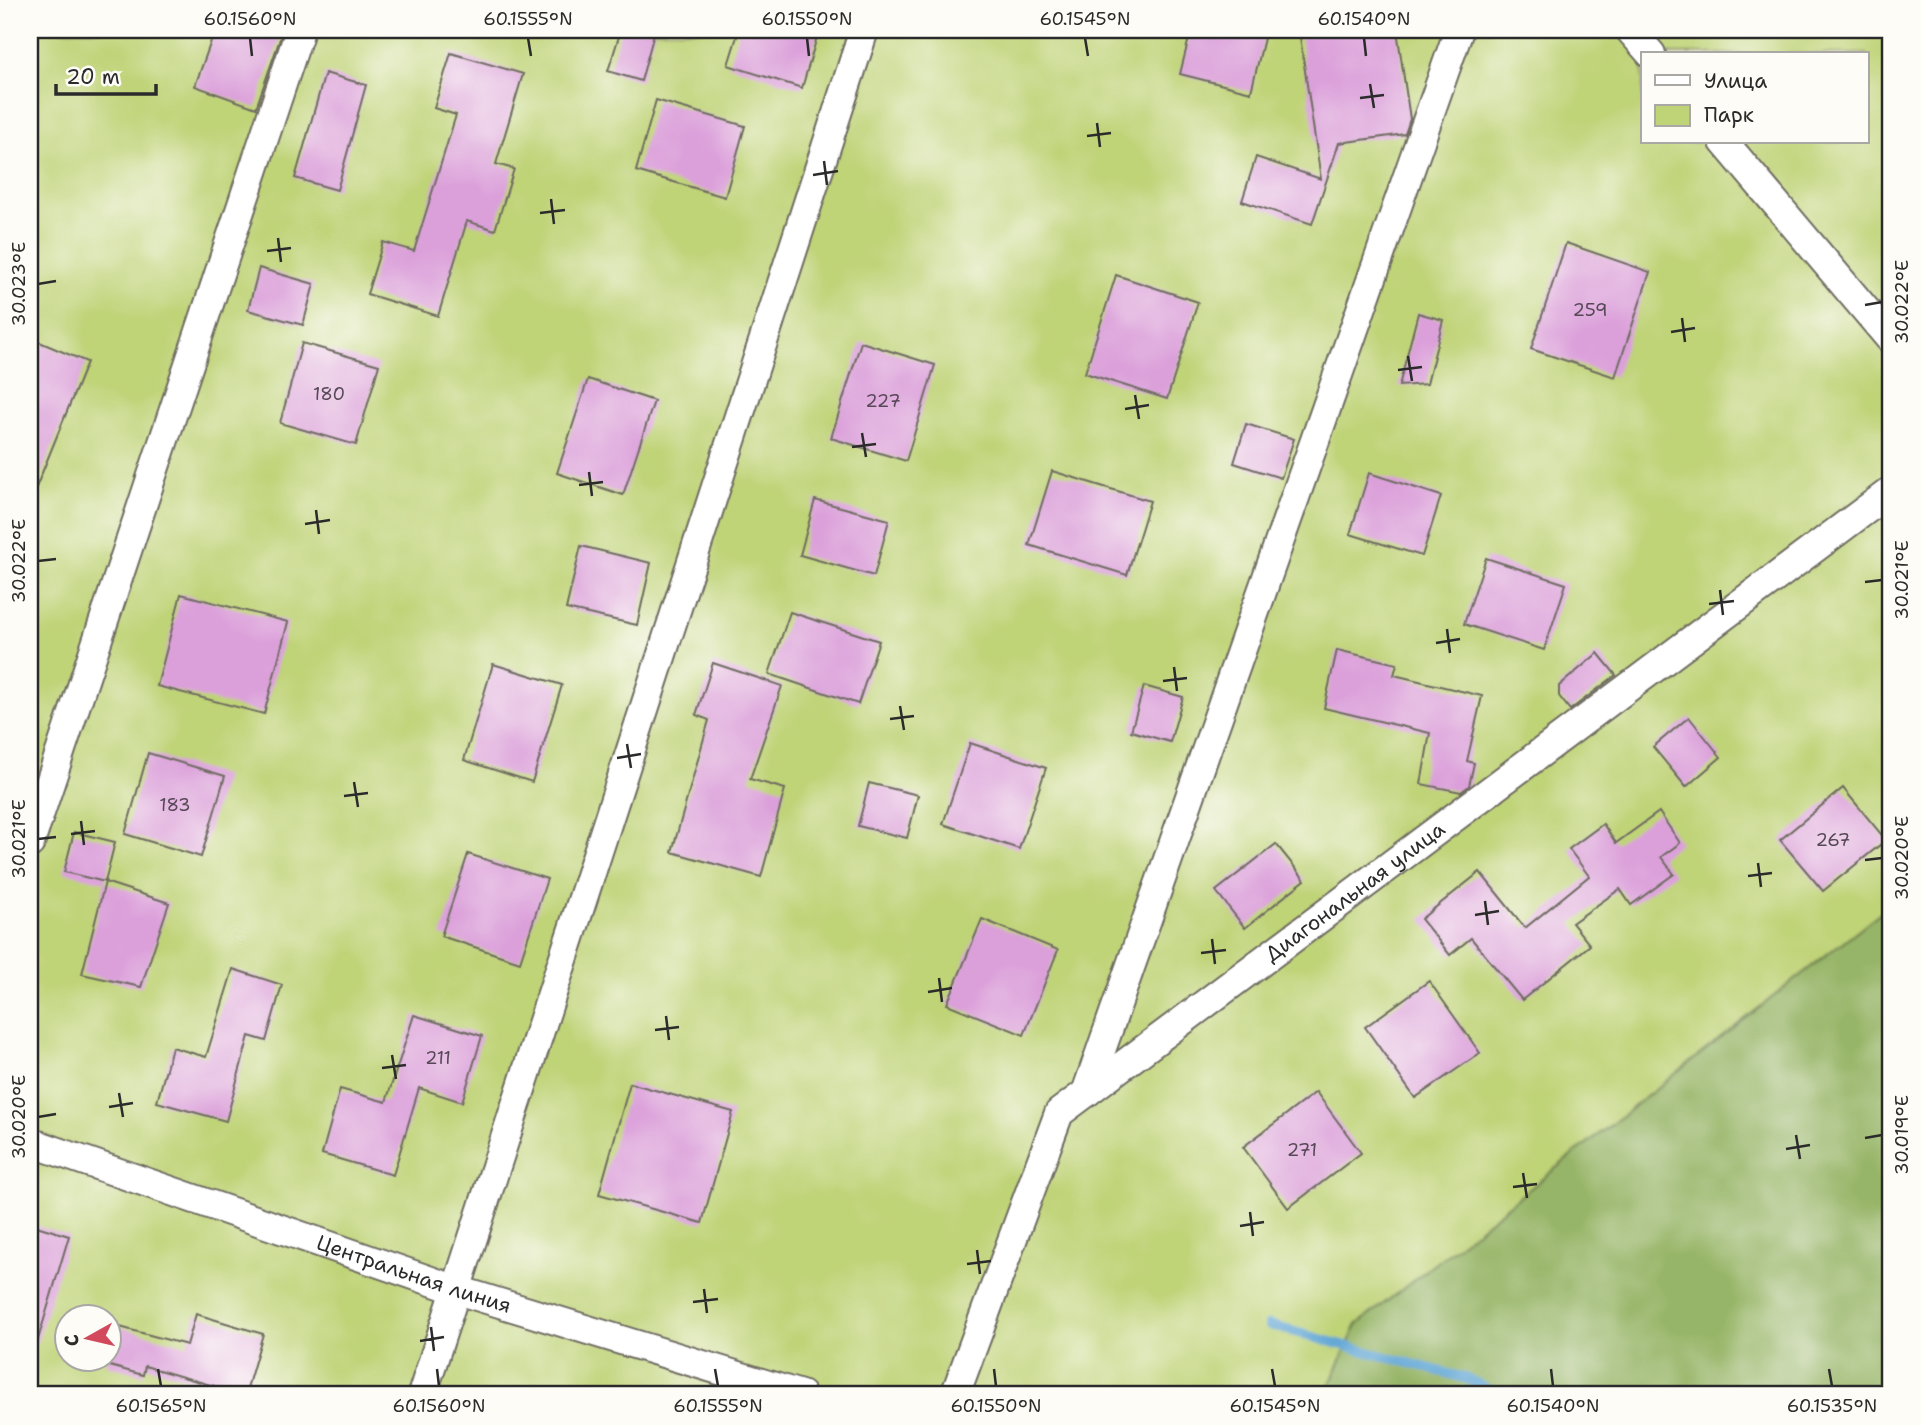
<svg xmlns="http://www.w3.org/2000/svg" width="1921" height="1425" font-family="'Shantell Sans',sans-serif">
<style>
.green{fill:#bfd377;stroke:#757f51;stroke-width:2;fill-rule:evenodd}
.forest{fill:#97b568;stroke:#61704a;stroke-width:2}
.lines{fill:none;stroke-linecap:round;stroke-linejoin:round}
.stream{stroke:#5fa5d5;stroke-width:10}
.building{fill:#dba0da}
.street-casing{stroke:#6f6c62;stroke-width:32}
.street{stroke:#fff;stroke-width:28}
.ticks{fill:none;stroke:#2b2b2b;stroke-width:2.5}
.labels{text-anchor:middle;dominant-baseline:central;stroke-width:5;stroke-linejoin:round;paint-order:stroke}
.number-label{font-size:18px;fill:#574857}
.street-label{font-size:21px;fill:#2b2b2b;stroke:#fdfcf7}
.neatline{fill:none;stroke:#2b2b2b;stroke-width:2.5}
.ticks-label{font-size:18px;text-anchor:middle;fill:#2b2b2b}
</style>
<rect width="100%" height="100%" fill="#fdfcf7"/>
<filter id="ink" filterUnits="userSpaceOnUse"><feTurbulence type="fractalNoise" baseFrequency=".0143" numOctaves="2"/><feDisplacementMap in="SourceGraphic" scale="14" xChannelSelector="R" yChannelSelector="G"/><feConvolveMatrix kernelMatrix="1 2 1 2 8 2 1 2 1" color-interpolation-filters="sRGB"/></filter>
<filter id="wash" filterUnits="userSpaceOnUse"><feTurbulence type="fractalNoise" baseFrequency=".00686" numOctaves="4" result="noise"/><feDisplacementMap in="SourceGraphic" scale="28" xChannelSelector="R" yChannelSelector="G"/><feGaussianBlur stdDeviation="1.57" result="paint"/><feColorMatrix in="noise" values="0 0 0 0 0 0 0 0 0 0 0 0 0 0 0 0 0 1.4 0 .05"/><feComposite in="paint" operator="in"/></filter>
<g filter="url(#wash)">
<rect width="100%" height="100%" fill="#ede6c9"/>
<!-- green -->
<path class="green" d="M30,30H1891V904L1357,1325L1325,1395H30ZM1643,54H1867V142H1643ZM66,1316H108V1358H66Z"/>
<!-- forest -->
<path class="forest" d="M1891,904V1395H1325L1357,1325Z"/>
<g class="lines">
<!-- stream -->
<path class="stream" d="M1269,1325L1468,1379L1498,1395"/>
</g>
<g id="blocks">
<!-- building -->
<g class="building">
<path d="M215,30H283L256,108L195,86Z"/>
<path d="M621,30H655L641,81L608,71Z"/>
<path d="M739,30H819L802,88L728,65Z"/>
<path d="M1191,30H1266L1251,92L1180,74Z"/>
<path d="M1353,30H1397L1410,119L1405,134L1339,143L1312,224L1242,201L1256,157L1321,179L1300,37Z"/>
<path d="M451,53L523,74L496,164L514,169L495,230L467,221L438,316L367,294L383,242L414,251L456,115L434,108Z"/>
<path d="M325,73L366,85L337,190L295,178Z"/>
<path d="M656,100L745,126L725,197L636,171Z"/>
<path d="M1566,243L1650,272L1615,377L1531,349Z"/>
<path d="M259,268L314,284L303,325L248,310Z"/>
<path d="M1116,275L1198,302L1167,399L1085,373Z"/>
<path d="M1418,313L1443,320L1427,384L1399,386Z"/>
<path d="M30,338L87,362L31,500H30Z"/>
<path d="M861,342L935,365L906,461L831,438Z"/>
<path d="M302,343L379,365L356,445L280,423Z"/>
<path d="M588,379L654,401L623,495L557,473Z"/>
<path d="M1246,424L1294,439L1281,478L1234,463Z"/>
<path d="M1052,471L1150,501L1127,575L1029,545Z"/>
<path d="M1369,473L1441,496L1422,556L1350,534Z"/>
<path d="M815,500L889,520L874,576L800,555Z"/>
<path d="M581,546L651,563L637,625L566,609Z"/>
<path d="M1486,558L1566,584L1544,650L1464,624Z"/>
<path d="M181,594L288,622L264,714L157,686Z"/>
<path d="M790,612L879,641L858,704L769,674Z"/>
<path d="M1337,650L1397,664L1394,675L1482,696L1467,761L1474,763L1469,786L1461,792L1421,784L1430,733L1324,708Z"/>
<path d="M1598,653L1616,675L1570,710L1559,696V686Z"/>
<path d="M713,663L782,686L750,779L785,789L761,877L672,852L709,720L696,715Z"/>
<path d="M493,664L562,685L532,782L464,760Z"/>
<path d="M1144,686L1183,697L1170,742L1131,731Z"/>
<path d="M1689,717L1721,757L1686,787L1653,747Z"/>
<path d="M970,743L1046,768L1019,849L943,824Z"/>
<path d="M148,753L225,776L201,857L125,834Z"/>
<path d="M869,783L918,795L907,838L858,826Z"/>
<path d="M1843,788L1886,840L1823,891L1780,840Z"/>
<path d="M1659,812L1680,843L1661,857L1674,874L1631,905L1620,889L1572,923L1590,945L1522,1000L1471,938L1450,955L1421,919L1480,872L1525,928L1589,876L1569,849L1603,824L1616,843Z"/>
<path d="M74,832L115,842L105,882L64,872Z"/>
<path d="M1276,844L1305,880L1245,928L1216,891Z"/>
<path d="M468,854L547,879L520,962L441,936Z"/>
<path d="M105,882L169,903L141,987L82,974Z"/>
<path d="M982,919L1058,950L1024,1035L947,1004Z"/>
<path d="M233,969L282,985L266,1041L249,1036L226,1121L157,1102L172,1047L206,1057Z"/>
<path d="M1429,981L1480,1053L1415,1098L1365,1027Z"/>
<path d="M414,1015L482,1036L462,1102L419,1088L393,1175L322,1154L340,1089L386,1102Z"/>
<path d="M630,1083L733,1112L702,1223L599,1194Z"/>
<path d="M1316,1092L1361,1153L1288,1208L1243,1147Z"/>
<path d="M30,1224L69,1236L37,1343L30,1342Z"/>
<path d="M196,1314L263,1334L245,1395L145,1366L143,1375L106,1365L116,1326L187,1345Z"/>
</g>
</g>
</g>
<g filter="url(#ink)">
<use href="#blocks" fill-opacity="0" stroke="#6f6c62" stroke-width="2"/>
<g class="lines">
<defs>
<g id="street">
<path d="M1630,30L1651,54"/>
<path d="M1724,142L1891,340"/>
<path d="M30,843L300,30"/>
<path d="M1086,1093L1459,30"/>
<path id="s1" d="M30,1142L457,1290L801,1395"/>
<path d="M422,1395L864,30"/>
<path id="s2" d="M955,1395L1059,1113L1891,491"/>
</g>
</defs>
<!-- street casing -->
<use href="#street" class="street-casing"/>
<!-- street -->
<use href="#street" class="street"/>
</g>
</g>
<!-- ticks -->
<path class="ticks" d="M250,38L252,56M528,38L531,56M807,38L809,56M1085,38L1088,56M1364,38L1366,56M1370,84L1374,108M1360,98L1384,95M1097,123L1100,147M1087,136L1111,133M824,161L827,185M813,175L838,171M551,199L554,224M540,213L565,210M278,238L281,262M267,251L291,248M38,284L56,281M1865,305L1882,302M1682,318L1685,342M1671,332L1695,328M1408,356L1412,381M1398,370L1422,367M1135,395L1139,419M1125,409L1149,405M862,433L866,457M852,447L876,444M589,472L592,496M579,485L603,482M316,510L319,534M305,524L330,520M38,561L56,559M1865,582L1882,580M1720,590L1723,615M1709,604L1734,601M1447,629L1450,653M1436,643L1460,639M1174,667L1177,691M1163,681L1187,678M900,706L904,730M890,719L914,716M627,744L631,768M617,758L641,754M354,782L358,807M344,796L368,793M81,821L84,845M71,834L95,831M38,839L56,837M1865,860L1882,858M1758,863L1761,887M1748,876L1772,873M1485,901L1488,925M1475,915L1499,911M1212,939L1215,964M1201,953L1226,950M939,978L942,1002M928,992L952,988M666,1016L669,1040M655,1030L679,1027M392,1055L396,1079M382,1068L406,1065M119,1093L123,1117M109,1107L133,1103M38,1117L56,1114M1796,1135L1800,1159M1865,1138L1882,1135M1786,1149L1810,1145M1523,1173L1527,1198M1513,1187L1537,1184M1250,1212L1253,1236M1240,1226L1264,1222M977,1250L980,1274M967,1264L991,1261M704,1289L707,1313M693,1302L718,1299M431,1327L434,1351M420,1341L444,1337M158,1369L161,1386M437,1369L439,1386M715,1369L718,1386M994,1369L996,1386M1272,1369L1275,1386M1551,1369L1553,1386M1829,1369L1832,1386"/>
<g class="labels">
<!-- number labels -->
<g class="number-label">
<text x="1590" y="310">259</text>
<text x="329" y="394">180</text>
<text x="883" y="401">227</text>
<text x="175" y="805">183</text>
<text x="1833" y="840">267</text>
<text x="438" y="1058">211</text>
<text x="1302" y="1150">271</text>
</g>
<!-- street labels -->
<g class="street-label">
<text stroke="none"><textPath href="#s2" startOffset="670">Диагональная улица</textPath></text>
<text stroke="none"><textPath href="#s1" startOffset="406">Центральная линия</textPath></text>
</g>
</g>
<!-- margin -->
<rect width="1921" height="1425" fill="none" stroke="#fdfcf7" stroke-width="77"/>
<!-- legend -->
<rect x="1641" y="52" width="228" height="91" fill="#fdfcf7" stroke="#a9a8a5" stroke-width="2"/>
<rect x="1655" y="75" width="35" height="10" fill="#ffffff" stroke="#a9a8a5" stroke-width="2"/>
<text x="1704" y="88" font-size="21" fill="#2b2b2b">Улица</text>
<rect x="1655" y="105" width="35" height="21" fill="#bfd377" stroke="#a9a8a5" stroke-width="2"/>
<text x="1704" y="122" font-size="21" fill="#2b2b2b">Парк</text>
<!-- north arrow -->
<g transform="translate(88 1338) rotate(262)"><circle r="33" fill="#fdfcf7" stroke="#a9a8a5" stroke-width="2"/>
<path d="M0-5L12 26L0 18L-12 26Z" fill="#d1495b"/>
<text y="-10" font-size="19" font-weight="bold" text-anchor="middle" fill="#2b2b2b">С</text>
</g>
<!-- scale -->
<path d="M56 84v10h100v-10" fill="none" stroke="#2b2b2b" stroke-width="3.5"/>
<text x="66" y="84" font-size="21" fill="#2b2b2b" stroke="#fdfcf7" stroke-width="5" paint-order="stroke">20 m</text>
<rect x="38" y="38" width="1844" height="1348" class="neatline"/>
<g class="ticks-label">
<text x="250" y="25">60.1560°N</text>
<text x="528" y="25">60.1555°N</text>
<text x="807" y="25">60.1550°N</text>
<text x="1085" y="25">60.1545°N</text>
<text x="1364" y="25">60.1540°N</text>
<text transform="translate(19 284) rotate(-90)" y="6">30.023°E</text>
<text transform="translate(1902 302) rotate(-90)" y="6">30.022°E</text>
<text transform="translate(19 561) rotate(-90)" y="6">30.022°E</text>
<text transform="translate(1902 580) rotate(-90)" y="6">30.021°E</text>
<text transform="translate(19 839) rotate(-90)" y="6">30.021°E</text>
<text transform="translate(1902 858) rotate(-90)" y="6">30.020°E</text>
<text transform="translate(19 1117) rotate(-90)" y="6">30.020°E</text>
<text transform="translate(1902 1135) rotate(-90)" y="6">30.019°E</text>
<text x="161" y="1412">60.1565°N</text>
<text x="439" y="1412">60.1560°N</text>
<text x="718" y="1412">60.1555°N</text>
<text x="996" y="1412">60.1550°N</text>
<text x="1275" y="1412">60.1545°N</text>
<text x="1553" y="1412">60.1540°N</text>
<text x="1832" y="1412">60.1535°N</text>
</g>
</svg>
